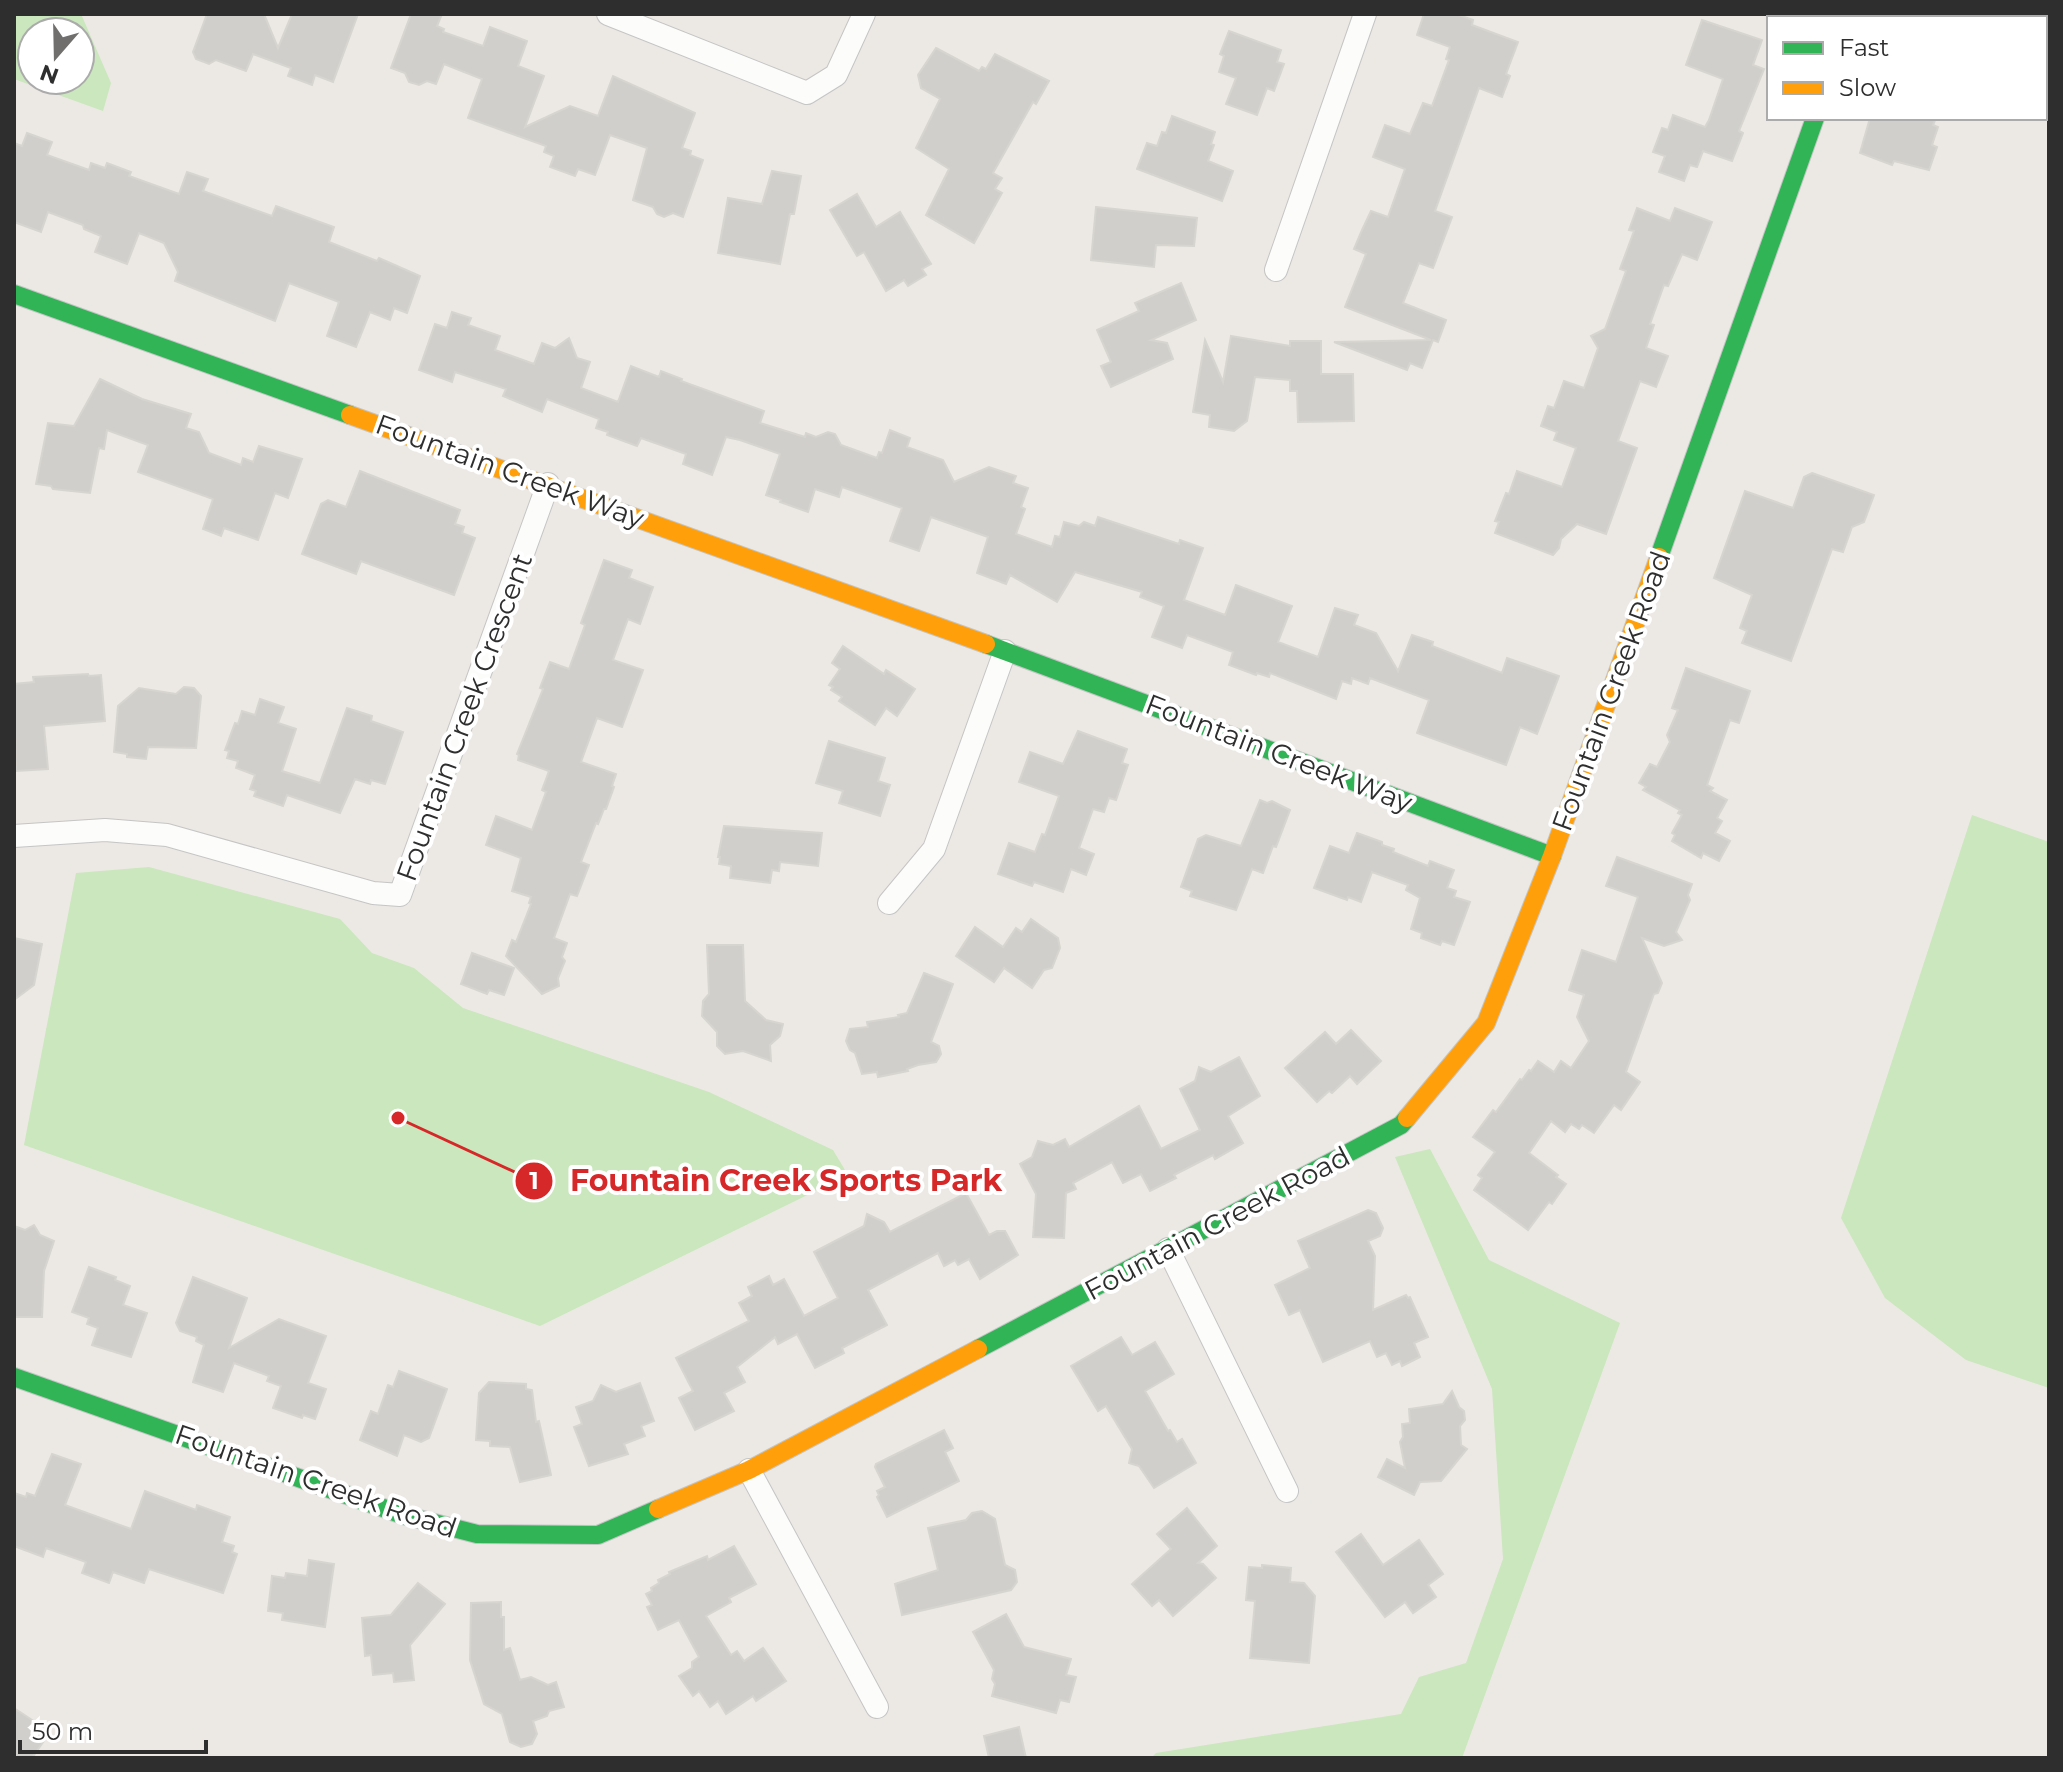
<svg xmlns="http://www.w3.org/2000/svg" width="2063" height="1772" font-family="Montserrat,sans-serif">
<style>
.green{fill:#cae7bd;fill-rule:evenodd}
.building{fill:#d1cfcb;stroke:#d7d5d0;stroke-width:2}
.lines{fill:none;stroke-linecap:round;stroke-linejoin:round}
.street-casing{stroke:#c5c5c5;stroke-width:24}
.fast-casing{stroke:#c5c5c5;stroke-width:20}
.slow-casing{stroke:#c5c5c5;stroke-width:20}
.street{stroke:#fcfcfb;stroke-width:22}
.fast{stroke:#30b455;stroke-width:18}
.slow{stroke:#ff9f0a;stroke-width:18}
.labels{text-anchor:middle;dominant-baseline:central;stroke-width:8;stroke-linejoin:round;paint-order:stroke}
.street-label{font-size:28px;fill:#2e2e2e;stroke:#fff}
.leader{fill:none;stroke:#d62828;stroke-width:3}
.callout-dot{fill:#d62828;stroke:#fff;stroke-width:3}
.mark-label{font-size:24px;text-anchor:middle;font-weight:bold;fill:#fff}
.callout-label{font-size:30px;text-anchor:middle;font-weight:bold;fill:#d62828;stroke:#fff;stroke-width:8;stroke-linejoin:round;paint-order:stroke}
</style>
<rect width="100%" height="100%" fill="#ece9e4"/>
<!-- green -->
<g class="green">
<path d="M14,14H81L111,83L103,111L14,79ZM32,32H80V80H32Z"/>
<path d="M1972,815L2049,842V1388L1966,1360L1885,1298L1841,1218Z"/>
<path d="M149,867L340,919L372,953L414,968L463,1008L709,1092L833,1150L848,1175L540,1326L24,1145L76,873Z"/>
<path d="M1430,1149L1489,1260L1620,1323L1462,1758H1151L1156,1753L1401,1714L1419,1677L1466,1663L1503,1559L1492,1389L1395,1157Z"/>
</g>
<!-- building -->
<g class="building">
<path d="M207,14H264L278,48L292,14H358L333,82L315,75L312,85L288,76L291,68L253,54L246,71L216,60L209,64L196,59L193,52Z"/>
<path d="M411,14H442L437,26L444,29L443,32L483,46L490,27L527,41L518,66L544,76L525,127L570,106L598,116L613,76L695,113L682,148L691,151L690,155L703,160L683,217L673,213L664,217L657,214L653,207L633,200L647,148L610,135L595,175L578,169L575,176L550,167L554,156L544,152L546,146L468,118L482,79L444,64L436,84L427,81L419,85L409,82L405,73L391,68Z"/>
<path d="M1424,14H1456L1473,20L1472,25L1518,42L1506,74L1510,76L1502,97L1479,88L1435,211L1452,217L1433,268L1419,263L1403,303L1446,320L1438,342L1433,340L1422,368L1410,363L1407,370L1334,342L1431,340L1345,307L1366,254L1354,249L1362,230L1371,211L1388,217L1405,169L1373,157L1385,125L1410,134L1423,103L1432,106L1449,60L1446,59L1450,47L1417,35Z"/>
<path d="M1702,20L1762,40L1753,65L1764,69L1739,131L1743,133L1732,161L1703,151L1697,167L1690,165L1684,181L1659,172L1665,156L1653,152L1662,128L1668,130L1673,115L1705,127L1709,120L1723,79L1686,65Z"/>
<path d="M1229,31L1281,50L1277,62L1284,64L1274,91L1267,88L1257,115L1226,104L1236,78L1219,72L1224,56L1220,54Z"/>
<path d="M936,48L979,71L982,67L986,69L995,54L1049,81L1036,104L1033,102L993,173L1002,178L995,189L1002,193L974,243L926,215L949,169L916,148L940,99L921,88L918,75Z"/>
<path d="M1172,116L1215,132L1211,144L1214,145L1208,161L1233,171L1222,201L1137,169L1147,143L1157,146L1162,132L1166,133Z"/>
<path d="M1870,118H1936L1933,125L1938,127L1932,145L1937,147L1929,170L1894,161L1892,165L1860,153Z"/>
<path d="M27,133L52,142L47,155L89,170L91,163L105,168L107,163L131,172L129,176L179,194L187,172L208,179L203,191L272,216L276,206L334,227L329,242L377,261L379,258L420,276L407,313L394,308L390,320L370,312L356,347L327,336L339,302L289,283L275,321L175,281L178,272L164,243L139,233L127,264L95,252L101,236L84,229L83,225L48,212L41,232L14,222V143L22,146Z"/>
<path d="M772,171L801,176L794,214H790L780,264L718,253L728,198L762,204Z"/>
<path d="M857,194L876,227L900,212L931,264L922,269L926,275L908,286L904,280L886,291L864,252L857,256L830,210Z"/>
<path d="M1096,207L1197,218L1194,246L1156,245L1154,267L1091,260Z"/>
<path d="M1637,208L1670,221L1675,208L1712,222L1697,260L1682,254L1668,286L1664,285L1650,324L1654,325L1646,348L1668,356L1656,387L1640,381L1618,441L1637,448L1606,534L1577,524L1561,539L1559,548L1553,555L1495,533L1499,522L1495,521L1506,493L1509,494L1517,471L1562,487L1576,448L1554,440L1557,432L1541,426L1548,406L1554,408L1564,381L1584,388L1598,348L1591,336L1605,329L1626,271L1620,269L1634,231L1629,230Z"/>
<path d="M1181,283L1196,320L1151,340L1167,343L1173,359L1111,387L1101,366L1111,362L1097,330L1139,311L1135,303Z"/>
<path d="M452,312L471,318L468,325L500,336L495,350L534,364L542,343L555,348L569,338L577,358L590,362L581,388L618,402L631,366L659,377L661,371L682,379L681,381L764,411L760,423L805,437L806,433L816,437L828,432L835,434L841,445L877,458L879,452L882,453L890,430L910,438L907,447L943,460L954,482L989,467L1016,476L1013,483L1028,488L1021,507L1025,509L1016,534L1052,547L1055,536L1060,537L1064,522L1079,526L1084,522L1095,526L1098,517L1179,544L1180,540L1203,548L1184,600L1225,615L1236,585L1292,606L1278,642L1318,657L1335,608L1358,615L1354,625L1376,633L1398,671L1412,635L1433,642L1432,646L1502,673L1507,658L1559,676L1537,734L1520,727L1506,765L1417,733L1429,700L1370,678L1368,684L1352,678L1351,684L1342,681L1336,699L1270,673L1269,677L1257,673L1256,675L1229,665L1233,652L1187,635L1182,648L1152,637L1164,606L1140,597L1142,592L1075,572L1057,602L1010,575L1006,584L977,573L988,537L931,517L919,551L890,541L902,508L842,487L839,497L815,489L808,512L780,502L781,500L766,495L780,454L740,440L726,437L712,475L683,464L686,454L641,438L637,446L607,435L608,432L596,428L599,419L547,399L542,412L503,396L506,389L455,372L452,382L419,370L435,324L447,328Z"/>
<path d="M1231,336L1290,346V341H1321V374H1353L1354,421L1298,422L1297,391H1290V380L1255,377L1247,421L1234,431L1209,427L1210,415L1193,412L1205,340L1223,382Z"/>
<path d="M100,379L142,399L191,414L186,428L199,432L209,453L241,465L243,458L253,462L259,446L302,459L288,498L275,493L258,540L224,528L221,536L203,529L213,499L138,472L148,445L107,430L104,449L99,448L90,493L53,489L51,486L36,484L48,423L74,426Z"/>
<path d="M360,471L460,510L455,524L464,527L462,533L475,538L454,595L361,561L356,574L302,554L321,504L328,500L346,507Z"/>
<path d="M1812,473L1874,495L1864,522L1852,527L1843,552L1832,549L1791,661L1742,643L1747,631L1740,628L1752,595L1714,578L1745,491L1793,508L1804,477Z"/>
<path d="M604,560L632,570L629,578L653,587L640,624L628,619L613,660L643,670L622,727L597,718L581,762L616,774L612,786L614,787L606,809H604L598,824L596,823L581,862L589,865L577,896L570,894L554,938L567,943L562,957L565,961L558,978L559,986L542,994L506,956L512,940L516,942L531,904L529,903L531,897L512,891L521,858L486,845L496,816L532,830L546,792L542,790L549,771L518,760L519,755L517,754L543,689L540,688L550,662L569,669L585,625L581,623Z"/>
<path d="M843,646L884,674L886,670L915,689L897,716L886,708L875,725L839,701L842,697L831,690L833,687L829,685L840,669L832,663Z"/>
<path d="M1686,668L1750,691L1739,723L1730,720L1707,785L1713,788L1710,791L1727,800L1717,818L1722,821L1715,833L1730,841L1719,861L1703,853L1701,858L1672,841L1675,835L1672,833L1682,815L1678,813L1680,810L1643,790L1646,787L1639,783L1650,764L1657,767L1670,742L1667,735L1678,710L1672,708Z"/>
<path d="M88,674L89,676L101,675L105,721L44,726L48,769L16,771L14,684L34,682L33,677Z"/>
<path d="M184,687L194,688L201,696L196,748L148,747L146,759L127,757V754L114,752L118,706L139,688L176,694Z"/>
<path d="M260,699L284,707L278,723L296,729L282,771L320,783L347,708L372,716L371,721L403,732L385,784L371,780L370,784L355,779L340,813L287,795L283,806L254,796L256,791L250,789L255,775L236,768L238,761L227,758L229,751L225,750L235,723L238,724L242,711L255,715Z"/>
<path d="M1078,731L1127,749L1122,763L1128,765L1116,800L1109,798L1104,812L1093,809L1079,848L1094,854L1086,875L1071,869L1063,892L1034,882L1032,886L998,874L1009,843L1035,852L1042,834L1045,835L1059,796L1019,782L1030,752L1063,764Z"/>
<path d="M829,741L885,758L878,781L890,785L880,816L839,803L843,791L816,783Z"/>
<path d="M1260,800L1267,803L1272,801L1290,810L1276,847L1273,846L1263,873L1252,869L1236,910L1190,896L1192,891L1181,887L1198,839L1206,835L1241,846Z"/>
<path d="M724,826L822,833L818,866L780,862L779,871L772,870L770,883L730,878L731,866L719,864L720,857H718Z"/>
<path d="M1357,833L1382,842V845L1394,849L1393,852L1428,866L1430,861L1454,870L1447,888L1456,891L1454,897L1470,902L1454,945L1442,941L1440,945L1421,938L1422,933L1411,929L1420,898L1406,890L1408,885L1372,872L1361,902L1348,897L1347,900L1314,888L1330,846L1349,853Z"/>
<path d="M1617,857L1692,884L1688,895L1690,900L1676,932L1682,940L1664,946L1642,938L1662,983L1658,993L1654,994L1626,1072L1640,1082L1621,1110L1614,1105L1594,1133L1582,1125L1579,1129L1571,1124L1565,1132L1551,1121L1529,1153L1558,1175L1556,1177L1566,1184L1552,1204L1549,1202L1528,1230L1474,1190L1482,1178L1478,1175L1495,1152L1473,1137L1493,1110L1496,1112L1520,1079L1522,1080L1529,1070L1531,1071L1538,1061L1554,1072L1561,1061L1571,1068L1589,1041L1577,1017L1584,995L1569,990L1582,950L1616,962L1638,897L1606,886Z"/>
<path d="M1031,919L1058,938L1060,948L1052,968L1044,970L1032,988L1004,968L994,982L956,956L975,927L1003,947L1016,928L1022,932Z"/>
<path d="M14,938L42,944L34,985L14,1000Z"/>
<path d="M707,945H743L745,1001L766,1020L783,1024L780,1036L770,1045L771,1061L743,1051L725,1054L717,1046V1032L702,1016L703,1001L709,994Z"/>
<path d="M472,953L514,968L504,995L489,990L487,994L461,984Z"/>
<path d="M924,973L953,984L931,1042L939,1046L941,1054L936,1062L918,1065L907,1069L908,1071L878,1077L877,1072L862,1074L855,1053L850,1050L846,1041L850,1029L868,1027L867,1022L899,1017L898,1015L907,1013Z"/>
<path d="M1351,1030L1381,1061L1357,1084L1350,1076L1332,1093L1329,1091L1317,1102L1285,1068L1325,1032L1336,1044Z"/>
<path d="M1239,1057L1260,1096L1228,1116L1243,1143L1215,1159L1213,1155L1174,1175L1176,1178L1150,1191L1141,1174L1123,1183L1112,1162L1073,1183L1076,1189L1066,1193L1064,1238L1033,1237L1036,1194L1020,1164L1032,1157L1038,1141L1053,1145L1065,1139L1069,1147L1139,1106L1161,1149L1200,1130L1180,1089L1195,1081L1199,1067L1211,1072Z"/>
<path d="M966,1193L989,1235L997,1231H1005L1018,1255L980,1279L969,1259L958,1265L955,1260L944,1266L938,1253L868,1290L887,1325L842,1348L844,1353L815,1368L797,1334L778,1344L775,1337L737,1367L745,1382L724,1393L734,1411L695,1430L679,1398L693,1391L676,1358L749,1321L739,1303L752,1296L748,1287L769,1276L773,1285L784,1279L804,1316L838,1298L814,1252L864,1226L867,1214L884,1222L890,1232Z"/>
<path d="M1368,1210L1376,1213L1383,1228L1380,1236L1368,1241L1375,1256L1373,1310L1406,1295L1408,1298L1410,1297L1428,1337L1414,1343L1420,1357L1402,1366L1400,1361L1392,1365L1386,1353L1377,1357L1370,1341L1323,1362L1300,1310L1289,1315L1275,1285L1310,1268L1298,1241Z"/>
<path d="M34,1225L40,1235L54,1241L44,1271L42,1317H14V1226L25,1230Z"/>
<path d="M89,1267L116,1277L115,1280L130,1286L123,1305L147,1313L131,1357L92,1345L98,1328L87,1324L89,1318L72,1312Z"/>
<path d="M193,1277L247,1298L229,1348L279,1319L326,1336L308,1383L326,1389L315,1419L303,1415L302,1418L273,1408L281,1386L267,1381L269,1376L234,1363L223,1392L193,1382L204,1345L196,1341L197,1337L180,1331L176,1323Z"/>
<path d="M1121,1337L1132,1355L1155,1342L1174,1374L1145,1391L1168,1431L1170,1430L1177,1442L1182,1439L1196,1463L1154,1488L1139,1466L1129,1463L1132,1449L1106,1406L1098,1411L1071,1366Z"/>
<path d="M399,1371L447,1389L429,1438L421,1442L404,1435L397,1456L360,1440L371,1411L378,1414L388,1385L393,1387Z"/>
<path d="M489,1382L526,1384V1389L532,1390L536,1422L539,1421L551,1475L520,1482L510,1447L490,1446V1441L476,1440L479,1393Z"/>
<path d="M640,1383L654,1421L641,1426L645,1436L624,1444L628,1454L589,1466L574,1427L582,1424L576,1407L593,1401L601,1385L616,1392Z"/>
<path d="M1452,1391L1459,1407L1464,1411L1465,1420L1460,1426L1461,1445L1467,1449L1441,1481L1420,1482L1414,1495L1378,1477L1387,1459L1405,1468L1400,1442L1403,1437L1402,1424L1410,1423L1409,1409L1443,1404Z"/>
<path d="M944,1430L953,1448L945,1452L959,1481L887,1517L877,1497L879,1495L877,1491L885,1487L875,1467L876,1464Z"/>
<path d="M52,1454L81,1464L65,1505L131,1529L145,1491L196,1510L197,1505L230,1517L222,1542L234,1546L232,1552L237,1554L223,1593L149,1569L144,1583L113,1572L109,1583L82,1573L86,1562L46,1548L43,1557L14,1546V1493L26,1497L27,1493L35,1496Z"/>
<path d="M1187,1508L1217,1546L1198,1563L1203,1564L1216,1578L1173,1616L1159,1600L1152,1606L1132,1584L1171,1549L1157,1534Z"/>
<path d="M982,1511L995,1519L1005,1565L1015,1570L1017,1582L1011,1590L902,1615L895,1584L938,1570L928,1528L966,1520L972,1513Z"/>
<path d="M1361,1534L1383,1565L1419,1540L1443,1574L1428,1585L1436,1597L1413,1613L1405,1602L1385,1617L1336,1552Z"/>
<path d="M734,1546L756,1584L729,1598L731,1602L706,1616L731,1655L737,1651L744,1661L763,1648L786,1681L756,1701L753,1696L726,1714L718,1701L710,1707L699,1691L693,1696L679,1676L692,1668V1662L699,1657L679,1620L658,1630L647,1607L652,1605L646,1594L652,1591L651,1588L659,1583L658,1580L670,1574L669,1572L707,1556L708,1560Z"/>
<path d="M309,1560L334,1564L325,1627L282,1620L283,1613L268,1611L272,1576L285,1578L286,1573L307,1576Z"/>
<path d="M1262,1565L1291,1568L1290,1582L1304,1583L1315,1596L1309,1663L1250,1658L1255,1601L1246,1600L1249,1567L1262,1568Z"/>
<path d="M418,1583L445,1604L410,1645L414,1680L394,1682L393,1673L373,1675L371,1655L365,1656L362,1618L391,1615Z"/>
<path d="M501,1602V1617H504V1650L510,1648L520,1680L531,1677L548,1685L556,1682L564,1707L549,1711L547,1716L533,1721L537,1734L532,1744L521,1747L510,1742L502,1714L484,1704L470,1660L471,1603Z"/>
<path d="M1006,1614L1024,1647L1071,1659L1066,1675L1076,1677L1069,1702L1060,1700L1056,1713L992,1696L995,1684L992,1679L994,1670L973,1632Z"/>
<path d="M14,1708L50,1732L32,1758H14Z"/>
<path d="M1019,1727L1026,1758H989L984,1736Z"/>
</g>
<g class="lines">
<defs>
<g id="street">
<path d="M608,14L807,93L836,75L864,14"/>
<path d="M1852,14L1864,18"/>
<path d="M2045,80L2049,81"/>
<path d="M1276,270L1365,14"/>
<path d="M14,836L105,830L167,835L373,893L400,895L548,484"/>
<path d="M889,903L934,849L1005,651"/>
<path d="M1168,1249L1287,1491"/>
<path d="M749,1470L877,1707"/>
</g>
<g id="fast">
<path d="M14,294L350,415"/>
<path d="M1659,557L1815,118"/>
<path d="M986,644L1552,856"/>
<path d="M978,1349L1401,1125L1407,1118"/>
<path d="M14,1377L403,1515L477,1534L598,1535L658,1509"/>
</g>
<g id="slow">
<path d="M350,415L986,644"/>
<path d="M1407,1118L1486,1023L1552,856L1659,557"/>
<path d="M658,1509L749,1470L978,1349"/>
</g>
</defs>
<!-- street casing -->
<use href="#street" class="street-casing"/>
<!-- fast casing -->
<use href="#fast" class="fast-casing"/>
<!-- slow casing -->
<use href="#slow" class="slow-casing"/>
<!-- street -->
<use href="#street" class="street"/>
<!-- fast -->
<use href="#fast" class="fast"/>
<!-- slow -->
<use href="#slow" class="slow"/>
</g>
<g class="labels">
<!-- street labels -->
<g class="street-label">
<text transform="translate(510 471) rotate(20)">Fountain Creek Way</text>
<text transform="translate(1611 691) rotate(-70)">Fountain Creek Road</text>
<text transform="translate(464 717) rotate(-70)">Fountain Creek Crescent</text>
<text transform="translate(1279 753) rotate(21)">Fountain Creek Way</text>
<text transform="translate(1217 1223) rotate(-28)">Fountain Creek Road</text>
<text transform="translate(316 1481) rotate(19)">Fountain Creek Road</text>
</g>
</g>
<!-- callouts -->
<path class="leader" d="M398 1118L534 1181"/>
<g class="callout-dot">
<circle cx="398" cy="1118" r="8"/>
<circle cx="534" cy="1181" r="20"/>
</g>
<g class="mark-label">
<text x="534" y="1189">1</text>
</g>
<g class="callout-label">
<text x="786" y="1191">Fountain Creek Sports Park</text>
</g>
<!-- border -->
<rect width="2063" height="1772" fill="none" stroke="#2e2e2e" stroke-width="32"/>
<!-- legend -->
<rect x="1767" y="16" width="280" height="104" fill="#ffffff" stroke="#ababab" stroke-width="2"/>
<rect x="1783" y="42" width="40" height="12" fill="#30b455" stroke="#ababab" stroke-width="2"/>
<text x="1839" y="56" font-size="24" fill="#2e2e2e">Fast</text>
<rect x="1783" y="82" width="40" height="12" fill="#ff9f0a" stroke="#ababab" stroke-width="2"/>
<text x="1839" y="96" font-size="24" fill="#2e2e2e">Slow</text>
<!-- north arrow -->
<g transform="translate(56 56) rotate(200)"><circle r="38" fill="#ffffff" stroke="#ababab" stroke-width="2"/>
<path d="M0-6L14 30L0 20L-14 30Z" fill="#706f6e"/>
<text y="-12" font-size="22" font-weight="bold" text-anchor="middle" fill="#2e2e2e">N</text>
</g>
<!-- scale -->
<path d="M20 1740v12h186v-12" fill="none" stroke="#2e2e2e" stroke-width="4"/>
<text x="32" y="1740" font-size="24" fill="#2e2e2e" stroke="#ffffff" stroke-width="6" paint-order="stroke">50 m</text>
</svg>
